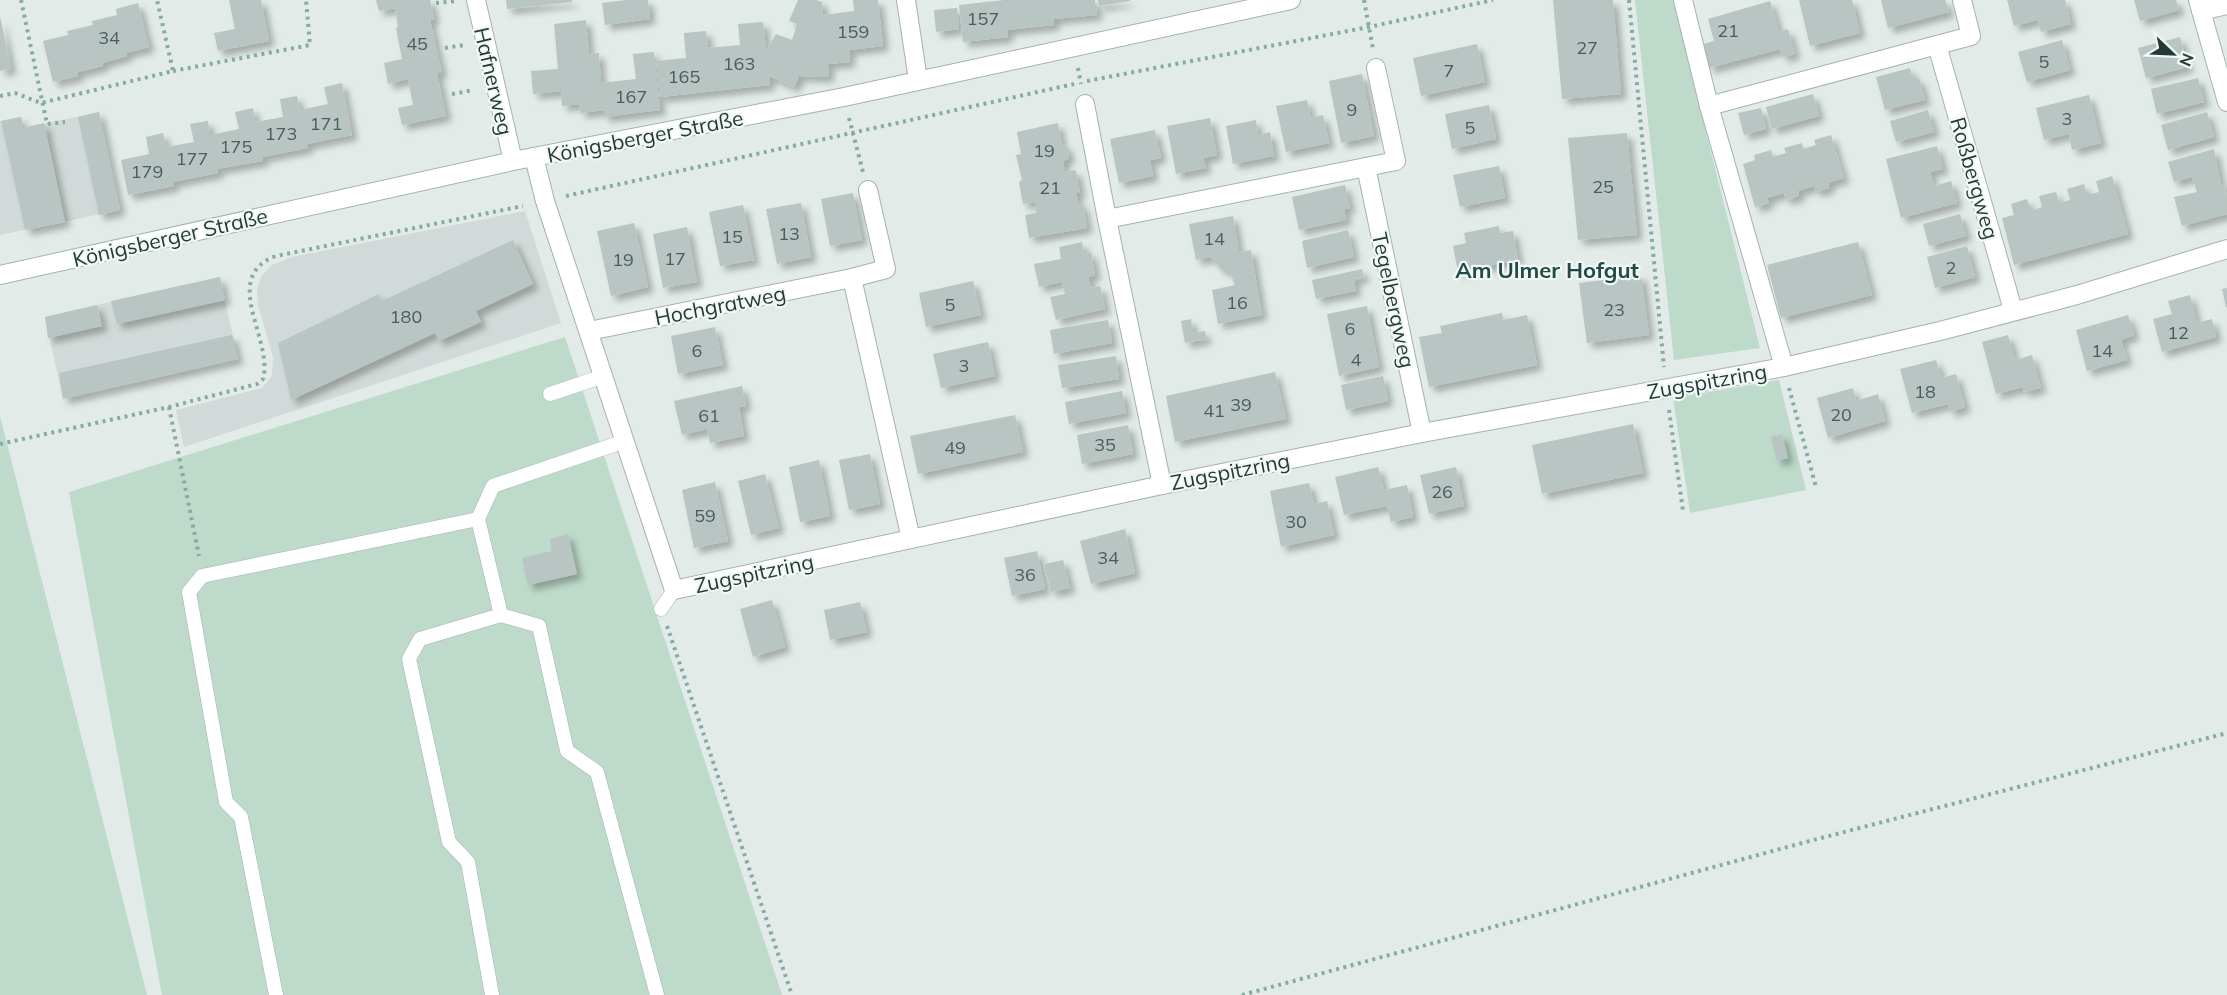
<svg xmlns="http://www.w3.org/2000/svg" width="2227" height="995" font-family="Mulish,sans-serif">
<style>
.built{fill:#d1dad8}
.green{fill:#bedaca}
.building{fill:#b8c5c2;filter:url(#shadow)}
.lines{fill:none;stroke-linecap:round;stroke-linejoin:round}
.lane-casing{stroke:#a5b2b0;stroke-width:15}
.street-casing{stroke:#a5b2b0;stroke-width:20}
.path{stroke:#86aba6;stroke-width:4;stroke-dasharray:3 4.5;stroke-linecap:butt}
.lane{stroke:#fff;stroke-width:14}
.street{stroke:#fff;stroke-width:18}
.labels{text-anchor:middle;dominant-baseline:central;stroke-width:4.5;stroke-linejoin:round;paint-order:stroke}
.number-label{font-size:18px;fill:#495d5a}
.street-label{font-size:21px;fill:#243a38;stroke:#f2f8f6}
.neighbourhood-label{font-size:22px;font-weight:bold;fill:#224a47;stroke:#f2f8f6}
</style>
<defs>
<filter id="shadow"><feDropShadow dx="5.5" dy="5.5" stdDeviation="3" flood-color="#0004"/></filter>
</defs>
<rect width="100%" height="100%" fill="#e2ebe8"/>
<!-- built -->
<g class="built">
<path d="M99,112L120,210L0,235V121L21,117L24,128Z"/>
<path d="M525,211L561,323L184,447L176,410L262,388L272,376L273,357L258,305L257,288L262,275L272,265L292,257Z"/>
<path d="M220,277L238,359L63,399L45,317Z"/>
</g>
<!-- green -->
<g class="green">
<path d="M1635,0H1673L1760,348L1674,360Z"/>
<path d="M565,337L782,995H162L69,492Z"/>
<path d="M1779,380L1806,490L1690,513L1673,398Z"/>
<path d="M0,416L147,995H0Z"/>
</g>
<!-- building -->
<g class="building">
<path d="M229,0H261L269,41L218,51L214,33L235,29Z"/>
<path d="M376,0H430L434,19L430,20L442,73H437L446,116L402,125L398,108L413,105L408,79L388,84L384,63L402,59L396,28L398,27L395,8L379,11Z"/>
<path d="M506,0H572V2L507,9Z"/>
<path d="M626,0H648L650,19L605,25L602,3Z"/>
<path d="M798,0H816L822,2L823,15L854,11L853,0H878L883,46L849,50L850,62L828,64L829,77L799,76L794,87L769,76L770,85L660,97L656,61L686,58L684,33L706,31L708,48L740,45L738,24L763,22L766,51L776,34L792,40L797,24L789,21Z"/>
<path d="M1004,0H1095L1097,15L1054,19V25L1007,30L1008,37L963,42L959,5Z"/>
<path d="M1098,0H1130V1L1099,6Z"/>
<path d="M1553,0H1613L1621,94L1562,99Z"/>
<path d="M1799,0H1852L1860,33L1810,46Z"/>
<path d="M1881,0H1945L1949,12L1888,28Z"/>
<path d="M2007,0H2065L2071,24L2041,32L2038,20L2014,26Z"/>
<path d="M2134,0H2176L2179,10L2140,21Z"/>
<path d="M1770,1L1779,32L1788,29L1795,54L1783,57L1780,49L1709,68L1703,44L1714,41L1708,19Z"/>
<path d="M138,3L149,47L126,53L127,56L102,63L103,66L78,72V76L53,82L43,41L68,35L67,31L93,25L92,21L117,15L116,9Z"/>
<path d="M957,8L959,29L936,32L934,10Z"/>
<path d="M0,16L11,69L0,71Z"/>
<path d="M586,20L589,54L599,53L601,83L636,79L633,54L654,52L660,110L604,117V110L580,113L579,104L562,106L561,91L533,94L531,71L558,69L554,24Z"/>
<path d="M2180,37L2188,67L2146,78L2138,48Z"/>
<path d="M2062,40L2070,70L2027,82L2018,52Z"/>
<path d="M1477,44L1485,82L1421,96L1413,58Z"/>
<path d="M1910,68L1913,79L1919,78L1925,100L1885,110L1876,77Z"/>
<path d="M1362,74L1374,136L1341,143L1329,81Z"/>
<path d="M2198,78L2204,102L2157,114L2151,89Z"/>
<path d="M342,83L352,135L307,144L308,148L262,157L263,161L217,169L218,173L173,182L174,186L128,195L121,160L149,154L146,137L163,133L166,147L194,142L190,124L208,121L210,135L239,129L235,112L253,108L255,122L283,117L280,99L297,96L300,110L328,104L324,87Z"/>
<path d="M1813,94L1819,116L1772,129L1766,107Z"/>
<path d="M2089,95L2101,143L2072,150L2069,134L2044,140L2036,108Z"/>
<path d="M1307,100L1311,118L1323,115L1329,143L1286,152L1276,106Z"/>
<path d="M1489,105L1496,139L1452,149L1445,114Z"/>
<path d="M1761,108L1766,129L1744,135L1738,113Z"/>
<path d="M1928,110L1934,132L1896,142L1890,121Z"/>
<path d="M99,112L120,210L99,215L78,117Z"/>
<path d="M2207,112L2214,137L2168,150L2161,125Z"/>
<path d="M21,117L23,128L44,123L65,222L25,230L1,121Z"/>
<path d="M1210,118L1217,155L1203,158L1206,168L1176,174L1167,126Z"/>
<path d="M1256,120L1258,135L1270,132L1274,156L1233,164L1226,126Z"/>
<path d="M1058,123L1062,146L1067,145L1069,159L1063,161L1065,172L1076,170L1080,193H1076L1079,205L1083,204L1087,228L1029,238L1025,215L1036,213L1035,202L1023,204L1019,182L1022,180L1016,155L1021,154L1017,132Z"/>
<path d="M1155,130L1161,158L1150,160L1153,176L1119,183L1110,139Z"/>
<path d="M1627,133L1637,235L1578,240L1568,138Z"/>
<path d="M1831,135L1844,178L1828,183L1829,188L1816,192L1814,186L1798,191L1799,196L1786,200L1784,193L1767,198L1769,203L1755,207L1743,164L1755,160L1754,155L1771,150L1773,157L1786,153L1784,148L1802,143L1803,149L1816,145L1814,140Z"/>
<path d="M1937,146L1943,169L1930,172L1934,186L1951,181L1957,203L1901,218L1886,159Z"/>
<path d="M2214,149L2221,185H2224L2227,196V214L2182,226L2174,197L2197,192L2192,177L2174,182L2168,162Z"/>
<path d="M1499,166L1505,198L1460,207L1453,175Z"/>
<path d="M2112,176L2128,234L2014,265L2002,218L2014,215L2011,204L2027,199L2031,211L2042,207L2039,196L2056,192L2059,203L2070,200L2067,189L2084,184L2087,195L2099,192L2096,181Z"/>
<path d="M1345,185L1350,208L1344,209L1346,220L1299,230L1292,197Z"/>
<path d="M853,193L862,240L830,246L821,199Z"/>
<path d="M801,203L811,257L777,264L766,209Z"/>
<path d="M743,205L754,260L720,266L709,212Z"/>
<path d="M1960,214L1966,236L1929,246L1923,224Z"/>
<path d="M1233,216L1239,252L1251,250L1262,315L1218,324L1212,290L1235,285L1229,270L1223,271L1210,257L1196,260L1189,224Z"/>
<path d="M634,223L648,287L611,296L597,231Z"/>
<path d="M1499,226L1500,233L1513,231L1518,260L1458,272L1453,246L1466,243L1464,233Z"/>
<path d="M687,227L697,282L663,288L653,234Z"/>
<path d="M1348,230L1354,257L1307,268L1302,241Z"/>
<path d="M513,240L533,284L476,311L481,322L439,341L435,333L291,400L278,343L379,294L382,301Z"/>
<path d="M1082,242L1084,254L1091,252L1095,275L1088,277L1091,288L1100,286L1105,309L1056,320L1050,297L1065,294L1062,282L1039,287L1034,264L1061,259L1059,247Z"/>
<path d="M1858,242L1872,295L1781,318L1767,265Z"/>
<path d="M1967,246L1975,277L1935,288L1927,257Z"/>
<path d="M1362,269L1364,277L1354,279L1356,291L1316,299L1312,280Z"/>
<path d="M1641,275L1649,335L1587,343L1579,283Z"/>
<path d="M220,277L225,300L117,324L111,301Z"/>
<path d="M973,281L981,315L926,327L919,293Z"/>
<path d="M2227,288V307H2226L2222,289Z"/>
<path d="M2190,295L2197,323L2212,319L2216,337L2162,352L2153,319L2172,314L2168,301Z"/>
<path d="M97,305L102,326L48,338L45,317Z"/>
<path d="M1367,306L1379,367L1339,376L1327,314Z"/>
<path d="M1502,313L1503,320L1527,315L1537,365L1429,387L1419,337L1442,333L1440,326Z"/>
<path d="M2128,315L2134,335L2121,340L2127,360L2087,371L2076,330Z"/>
<path d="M1191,319L1193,333L1205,331L1206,339L1185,343L1181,321Z"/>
<path d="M1108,320L1112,343L1054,354L1050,330Z"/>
<path d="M715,327L723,365L678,374L671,336Z"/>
<path d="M232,335L238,359L63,399L59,373Z"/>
<path d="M2008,335L2015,360L2032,355L2041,388L2024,392L2023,387L1996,394L1982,342Z"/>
<path d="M988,342L995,376L941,388L933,354Z"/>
<path d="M1116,356L1119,379L1062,388L1058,365Z"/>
<path d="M1936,360L1941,378L1956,374L1965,407L1950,412L1948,404L1912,413L1900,369Z"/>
<path d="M1275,372L1286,419L1175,442L1166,396Z"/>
<path d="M1383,376L1388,401L1346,410L1341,385Z"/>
<path d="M742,386L746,406L739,407L744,436L710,443L707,429L682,435L674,401Z"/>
<path d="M1853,388L1856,401L1878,394L1885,421L1828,438L1817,398Z"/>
<path d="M1122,391L1126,413L1069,424L1065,402Z"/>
<path d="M1015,415L1023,452L918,474L910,436Z"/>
<path d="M1633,424L1643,473L1542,494L1532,445Z"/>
<path d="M1128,425L1133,454L1082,464L1077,435Z"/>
<path d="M1782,434L1788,458L1777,461L1771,437Z"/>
<path d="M870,454L880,504L849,510L839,460Z"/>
<path d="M819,460L830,516L800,522L789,467Z"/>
<path d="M1378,467L1384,490L1407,485L1413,517L1391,522L1387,506L1344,515L1335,477Z"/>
<path d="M1456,467L1464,506L1429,514L1420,475Z"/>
<path d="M765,474L779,528L751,535L738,481Z"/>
<path d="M715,482L728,541L694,548L682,490Z"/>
<path d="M1309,483L1314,504L1327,501L1334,535L1281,547L1270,491Z"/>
<path d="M1125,529L1135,573L1091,584L1080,541Z"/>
<path d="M568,534L577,574L528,585L522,558L552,551L550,539Z"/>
<path d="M1037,551L1045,589L1012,596L1004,558Z"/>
<path d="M1063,560L1070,588L1051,592L1044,564Z"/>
<path d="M772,600L785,647L753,657L740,609Z"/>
<path d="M860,602L867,632L830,640L824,610Z"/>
</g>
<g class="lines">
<defs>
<g id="lane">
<path d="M550,394L604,376"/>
<path d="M625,441L493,486L478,519L501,615L539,626L567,751L597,772L657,995"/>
<path d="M661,609L674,590"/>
<path d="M276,995L241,817L226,802L189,592L202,576L478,519"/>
<path d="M492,995L468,862L449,842L409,659L420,639L501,615"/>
</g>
<g id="street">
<path d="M476,0L513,161"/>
<path d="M906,0L918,80"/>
<path d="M1683,0L1709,106"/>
<path d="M2198,0L2227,102"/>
<path d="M2201,11L2227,5"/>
<path d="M1937,45L1971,36L1962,0"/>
<path d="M1085,104L1107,219L1162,485"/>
<path d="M534,157L545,201L674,590L1162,485L1422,433L1784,367L1940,331L2077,295L2227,249"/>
<path d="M1366,167L1422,433"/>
<path d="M1107,219L1396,161L1376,68"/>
<path d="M0,275L513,161L844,97L1291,0"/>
<path d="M852,278L911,539"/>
<path d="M589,331L852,278L886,269L868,190"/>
<path d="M1784,367L1709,106L1937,45L2013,310"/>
</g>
</defs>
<!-- lane casing -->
<use href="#lane" class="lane-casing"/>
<!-- street casing -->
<use href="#street" class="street-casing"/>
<!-- path -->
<g class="path">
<path d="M21,0L47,124L65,122"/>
<path d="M1364,0L1373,49"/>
<path d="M1629,0L1664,367"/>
<path d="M436,3L457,1"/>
<path d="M445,48L464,45"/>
<path d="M1078,68L1081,84"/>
<path d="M173,71L310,45L306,0"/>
<path d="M1087,81L1369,27L1493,0"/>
<path d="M452,94L474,90"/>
<path d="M0,96L15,93L41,103L173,71L157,0"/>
<path d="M849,118L863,172"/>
<path d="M566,196L1074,84"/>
<path d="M1789,388L1816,487"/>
<path d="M169,407L199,556"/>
<path d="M1669,410L1683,511"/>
<path d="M0,444L169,407L257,384L263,379C274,340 219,277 276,256L523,206"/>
<path d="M667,626L792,995"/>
<path d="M1242,995L1817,839L2227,733"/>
</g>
<!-- lane -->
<use href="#lane" class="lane"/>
<!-- street -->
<use href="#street" class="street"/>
</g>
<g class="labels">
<!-- number labels -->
<g class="number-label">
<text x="983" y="18">157</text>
<text x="1728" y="30">21</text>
<text x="853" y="31">159</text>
<text x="109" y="37">34</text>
<text x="417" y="43">45</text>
<text x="1587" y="47">27</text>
<text x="2044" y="61">5</text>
<text x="739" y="63">163</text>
<text x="1449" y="70">7</text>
<text x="684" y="76">165</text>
<text x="631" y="96">167</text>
<text x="1352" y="109">9</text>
<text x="2067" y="118">3</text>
<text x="326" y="123">171</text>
<text x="1470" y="127">5</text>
<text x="281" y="133">173</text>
<text x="236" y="146">175</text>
<text x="1044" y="150">19</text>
<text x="192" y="158">177</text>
<text x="147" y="171">179</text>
<text x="1603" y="186">25</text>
<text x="1050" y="187">21</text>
<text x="789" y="233">13</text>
<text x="732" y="236">15</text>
<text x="1214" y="238">14</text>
<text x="675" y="258">17</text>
<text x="623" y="259">19</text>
<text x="1951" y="267">2</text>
<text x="1237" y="302">16</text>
<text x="950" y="304">5</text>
<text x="1614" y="309">23</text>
<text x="406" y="316">180</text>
<text x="1350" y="328">6</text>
<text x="2178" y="332">12</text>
<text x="697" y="350">6</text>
<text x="2102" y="350">14</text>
<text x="1356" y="359">4</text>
<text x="964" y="365">3</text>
<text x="1925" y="391">18</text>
<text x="1241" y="404">39</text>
<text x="1214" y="410">41</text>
<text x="1841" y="414">20</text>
<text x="709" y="415">61</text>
<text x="1105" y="444">35</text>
<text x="955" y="447">49</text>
<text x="1442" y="491">26</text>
<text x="705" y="515">59</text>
<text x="1296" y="521">30</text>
<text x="1108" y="557">34</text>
<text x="1025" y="574">36</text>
</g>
<!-- street labels -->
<g class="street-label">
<text transform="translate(494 81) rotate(77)">Hafnerweg</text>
<text transform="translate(645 136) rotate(-11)">Königsberger Straße</text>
<text transform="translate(1975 178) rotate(74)">Roßbergweg</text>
<text transform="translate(170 237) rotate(-13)">Königsberger Straße</text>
<text transform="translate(1394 300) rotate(78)">Tegelbergweg</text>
<text transform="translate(720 305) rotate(-11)">Hochgratweg</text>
<text transform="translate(1707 381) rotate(-10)">Zugspitzring</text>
<text transform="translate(1230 471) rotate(-11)">Zugspitzring</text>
<text transform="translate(754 573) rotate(-12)">Zugspitzring</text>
</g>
<!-- neighbourhood labels -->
<g class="neighbourhood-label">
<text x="1547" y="270">Am Ulmer Hofgut</text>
</g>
</g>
<!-- north arrow -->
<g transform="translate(2173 54) rotate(113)" stroke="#f2f8f6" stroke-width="4.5" paint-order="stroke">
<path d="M0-4.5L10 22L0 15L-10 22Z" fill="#243a38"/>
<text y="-9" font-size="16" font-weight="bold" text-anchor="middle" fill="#243a38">N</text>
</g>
</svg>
